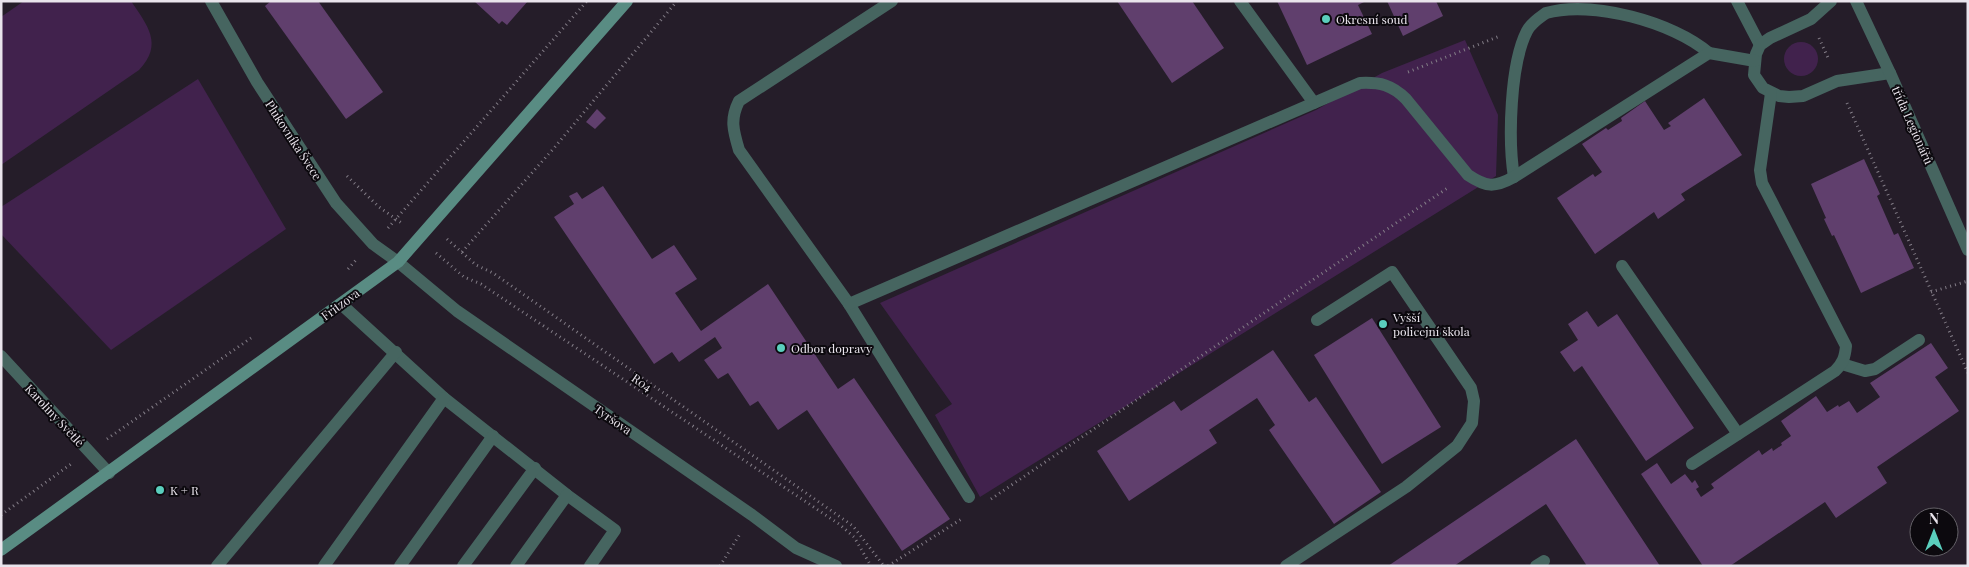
<svg xmlns="http://www.w3.org/2000/svg" width="1969" height="567" font-family="'Playfair Display',serif">
<style>
.green{fill:#41224d}
.building{fill:#603f6d}
.lines{fill:none;stroke-linecap:round;stroke-linejoin:round}
.path{stroke:#837d87;stroke-width:3;stroke-dasharray:1 4;stroke-linecap:butt}
.lane{stroke:#466560;stroke-width:12}
.street{stroke:#466560;stroke-width:12}
.secondary{stroke:#598c83;stroke-width:12}
.poi-dot{fill:#5acebd;stroke:#0c090e;stroke-width:2}
.labels{text-anchor:middle;dominant-baseline:central;stroke-width:4;stroke-linejoin:round;paint-order:stroke}
.poi-label{font-size:12px;fill:#e9e4ec;stroke:#0c090e;text-anchor:start}
.street-label{font-size:12px;fill:#e9e4ec;stroke:#0c090e}
</style>
<rect width="100%" height="100%" fill="#251d29"/>
<!-- green -->
<g class="green">
<path d="M24,1H131C147,25 164,44 139,70L1,165V17Z"/>
<path d="M1465,40L1498,115L1496,176L980,497L935,415L952,404L880,303L1316,110L1382,73Z"/>
<circle cx="1801" cy="59" r="17"/>
<path d="M198,79L286,229L111,350L1,234V207Z"/>
</g>
<!-- building -->
<g class="building">
<path d="M271,1H318L383,92L346,119L265,6Z"/>
<path d="M474,1H528L507,25L502,21L499,24Z"/>
<path d="M1117,1H1192L1224,48L1172,83Z"/>
<path d="M1277,1H1366L1358,5L1372,34L1307,65Z"/>
<path d="M1387,1H1436L1443,16L1403,36Z"/>
<path d="M1704,98L1742,155L1681,194L1685,200L1658,219L1654,212L1595,254L1557,198L1593,174L1595,177L1602,172L1582,144L1606,128L1608,130L1622,121L1621,118L1645,101L1664,130L1671,126L1668,123Z"/>
<path d="M597,109L606,118L595,129L586,122Z"/>
<path d="M1864,159L1880,194L1877,196L1894,235L1898,233L1914,268L1861,293L1834,235L1832,236L1824,219L1826,218L1811,184Z"/>
<path d="M603,186L652,259L674,245L697,279L675,293L701,331L768,284L838,389L854,378L950,519L902,551L807,410L778,430L758,401L750,406L728,373L718,379L704,360L722,348L715,337L679,362L672,352L654,364L554,217L574,204L569,196L577,192L582,199Z"/>
<path d="M1587,311L1598,327L1617,314L1694,428L1646,461L1582,366L1574,372L1560,352L1578,340L1568,324Z"/>
<path d="M1372,318L1441,427L1382,464L1314,355Z"/>
<path d="M1931,343L1948,368L1935,377L1959,411L1877,467L1887,483L1836,518L1825,502L1730,566H1703L1641,474L1657,463L1671,484L1685,474L1692,483L1695,480L1699,487L1696,489L1701,497L1714,488L1711,484L1759,450L1762,455L1772,448L1773,451L1782,445L1781,443L1791,436L1781,421L1816,396L1827,412L1838,405L1839,407L1849,401L1857,413L1880,397L1870,383Z"/>
<path d="M1273,350L1309,402L1316,397L1381,492L1334,524L1269,430L1275,425L1257,398L1209,430L1217,443L1129,501L1097,451L1174,401L1181,411Z"/>
<path d="M1576,439L1660,566H1587L1546,504L1454,566H1388Z"/>
</g>
<g class="lines">
<!-- path -->
<g class="path">
<path d="M1819,38L1829,60"/>
<path d="M1408,72L1500,36"/>
<path d="M1847,103L1968,373"/>
<path d="M347,176L379,207L403,224"/>
<path d="M388,228L587,1"/>
<path d="M447,239L476,265L493,273L853,526L884,566"/>
<path d="M462,252L554,148L677,1"/>
<path d="M436,253L464,277L481,284L839,524L854,537L871,566"/>
<path d="M348,269L357,259"/>
<path d="M1931,292L1968,281"/>
<path d="M107,439L251,338"/>
<path d="M991,499L1449,187"/>
<path d="M1,515L71,464"/>
<path d="M720,566L740,534"/>
<path d="M888,566L963,518"/>
</g>
<!-- lane -->
<g class="lane">
<path d="M892,1L739,101C730,119 733,130 739,150L849,304L969,497"/>
<path d="M1240,1L1314,103"/>
<path d="M1737,1L1760,45"/>
<path d="M1831,1L1811,19L1770,38L1760,45L1756,54L1754,75L1763,88L1779,96L1789,97L1803,96L1837,81L1890,73"/>
<path d="M1514,177C1508,140 1510,64 1527,31C1531,23 1539,18 1546,13C1592,0 1673,22 1709,53"/>
<path d="M1622,266L1738,434"/>
<path d="M341,304L444,398L567,495L615,530L590,566"/>
<path d="M849,304L1360,83C1380,82 1392,85 1406,99L1468,175C1486,187 1494,188 1514,177L1709,53L1755,61"/>
<path d="M1842,364L1865,371L1875,369L1919,340"/>
<path d="M1692,464L1835,371C1843,363 1845,357 1846,346L1762,183L1760,170L1771,93"/>
<path d="M217,566L396,352"/>
<path d="M324,566L444,398"/>
<path d="M400,566L493,436"/>
<path d="M463,566L535,468"/>
<path d="M516,566L567,495"/>
<path d="M1286,566L1406,487L1457,446L1472,423L1474,401L1471,388L1392,272L1317,320"/>
<path d="M1536,566L1544,561"/>
</g>
<!-- street -->
<g class="street">
<path d="M211,1L257,82L336,203L373,244L398,262L457,311L752,515L796,548L836,566"/>
<path d="M1856,1L1890,73L1968,250"/>
<path d="M1,356L109,473"/>
</g>
<!-- secondary -->
<path class="secondary" d="M1,550L398,262L627,1"/>
</g>
<!-- markers -->
<g class="poi-dot">
<circle cx="1326" cy="19" r="5"/>
<circle cx="1383" cy="324" r="5"/>
<circle cx="781" cy="348" r="5"/>
<circle cx="160" cy="490" r="5"/>
</g>
<g class="labels">
<!-- poi labels -->
<g class="poi-label">
<text x="1336" y="19">Okresní soud</text>
<text x="1393" y="317">Vyšší<tspan x="1393" dy="14">policejní škola</tspan></text>
<text x="791" y="348">Odbor dopravy</text>
<text x="170" y="490">K + R</text>
</g>
<!-- street labels -->
<g class="street-label">
<text transform="translate(1913 125) rotate(66)">třída Legionářů</text>
<text transform="translate(294 140) rotate(57)">Plukovníka Švece</text>
<text transform="translate(340 304) rotate(-36)">Fritzova</text>
<text transform="translate(642 382) rotate(34)">R04</text>
<text transform="translate(55 415) rotate(47)">Karoliny Světlé</text>
<text transform="translate(613 419) rotate(35)">Tyršova</text>
</g>
</g>
<!-- border -->
<rect width="1969" height="567" fill="none" stroke="#e9e4ec" stroke-width="5"/>
<!-- north arrow -->
<g transform="translate(1934 532)"><circle r="24" fill="#0c090e" stroke="#646167"/>
<path d="M0-4L9 19L0 12L-9 19Z" fill="#5acebd"/>
<text y="-8" font-size="14" font-weight="bold" text-anchor="middle" fill="#e9e4ec">N</text>
</g>
</svg>
